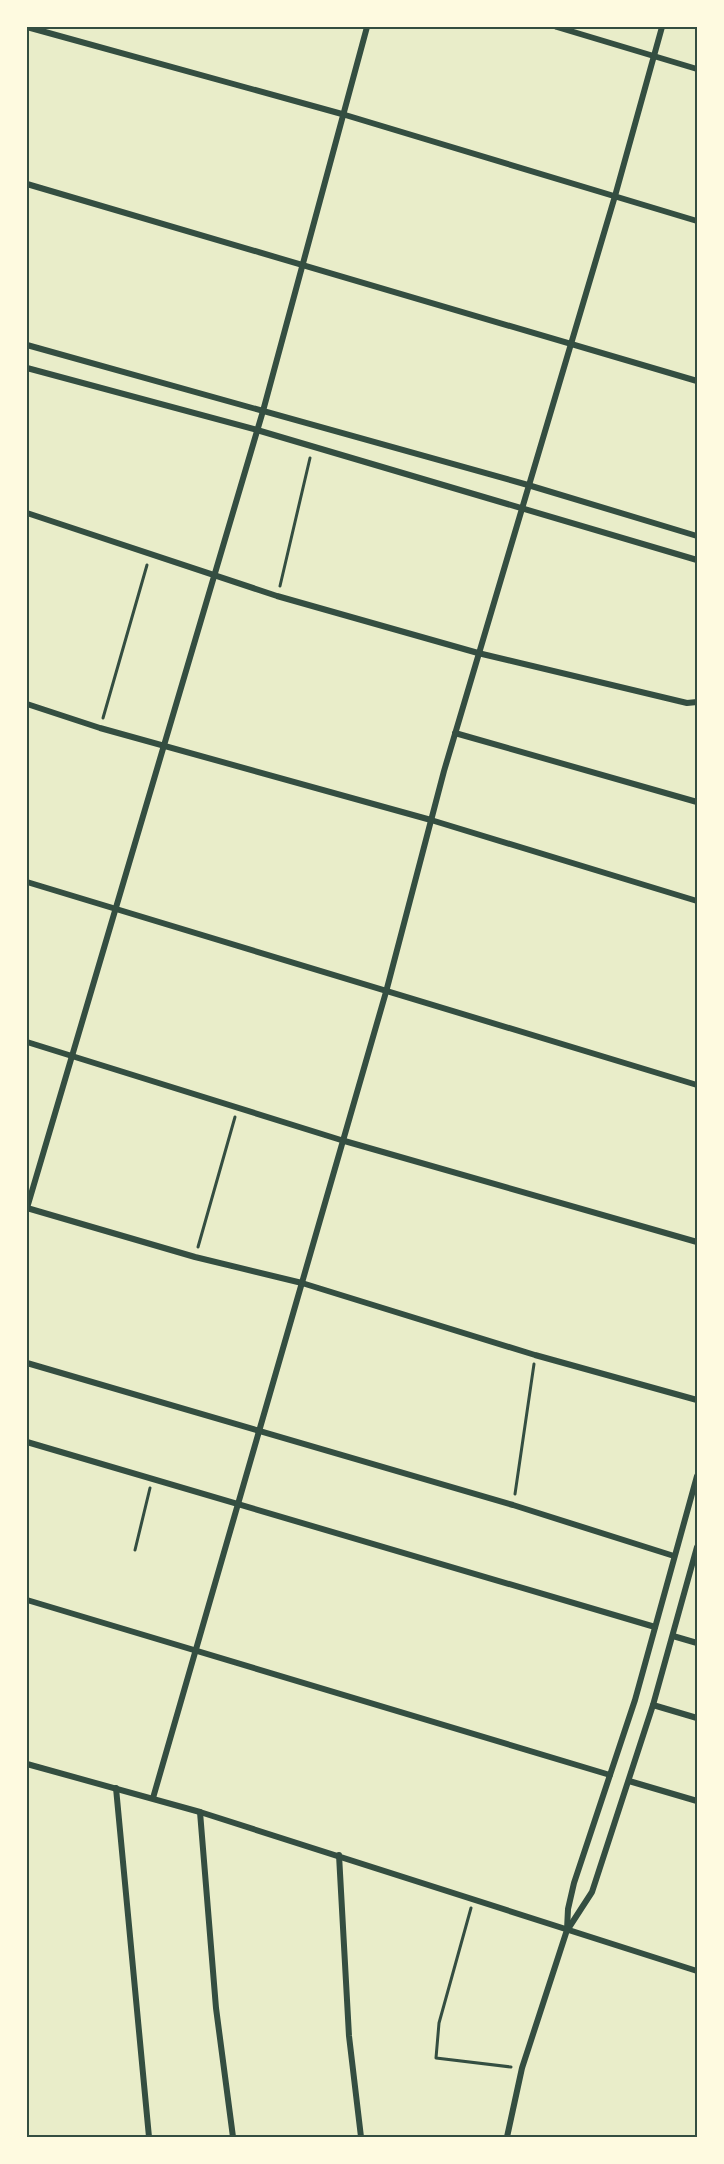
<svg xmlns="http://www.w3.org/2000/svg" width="724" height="2164" font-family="'IBM Plex Serif',serif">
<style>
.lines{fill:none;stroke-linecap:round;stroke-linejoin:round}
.path{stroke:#344e41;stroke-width:3}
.minor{stroke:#344e41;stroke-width:6}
.neatline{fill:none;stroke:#344e41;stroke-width:2}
</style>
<rect width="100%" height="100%" fill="#e9edc9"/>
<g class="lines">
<!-- path -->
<g class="path">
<path d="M280,586L310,458"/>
<path d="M103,718L147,565"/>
<path d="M198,1247L235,1117"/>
<path d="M515,1494L534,1364"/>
<path d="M135,1550L150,1488"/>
<path d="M471,1908L439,2023L436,2058L511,2067"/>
</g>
<!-- minor -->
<g class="minor">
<path d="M27,27L342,114L697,221"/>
<path d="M557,27L697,69"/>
<path d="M27,184L697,381"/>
<path d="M27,345L528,485L697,536"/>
<path d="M27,368L257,430L697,560"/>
<path d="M27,513L277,596L478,653L687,703L697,702"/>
<path d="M27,704L100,728L431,820L697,901"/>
<path d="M455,733L697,802"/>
<path d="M27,882L697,1085"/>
<path d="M27,1042L341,1140L697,1242"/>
<path d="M27,1208L263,411L367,27"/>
<path d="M27,1208L195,1257L302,1283L535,1355L697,1400"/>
<path d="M27,1363L513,1505L674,1556"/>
<path d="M27,1442L655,1627"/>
<path d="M27,1600L610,1775"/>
<path d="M673,1636L697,1643"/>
<path d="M653,1705L697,1718"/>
<path d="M27,1764L200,1812L697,1971"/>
<path d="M629,1781L697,1801"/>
<path d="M116,1788L149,2137"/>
<path d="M153,1798L386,992L444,771L615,196L662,27"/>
<path d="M200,1812L216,2008L233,2137"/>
<path d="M339,1855L349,2036L361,2137"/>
<path d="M568,1929L592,1892L653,1705L697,1547"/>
<path d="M507,2137L522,2068L567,1930L568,1909L574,1883L635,1700L697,1476"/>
</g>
</g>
<!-- border -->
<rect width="724" height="2164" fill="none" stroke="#fefae0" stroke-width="57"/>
<rect x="28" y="28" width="668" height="2108" class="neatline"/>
</svg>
